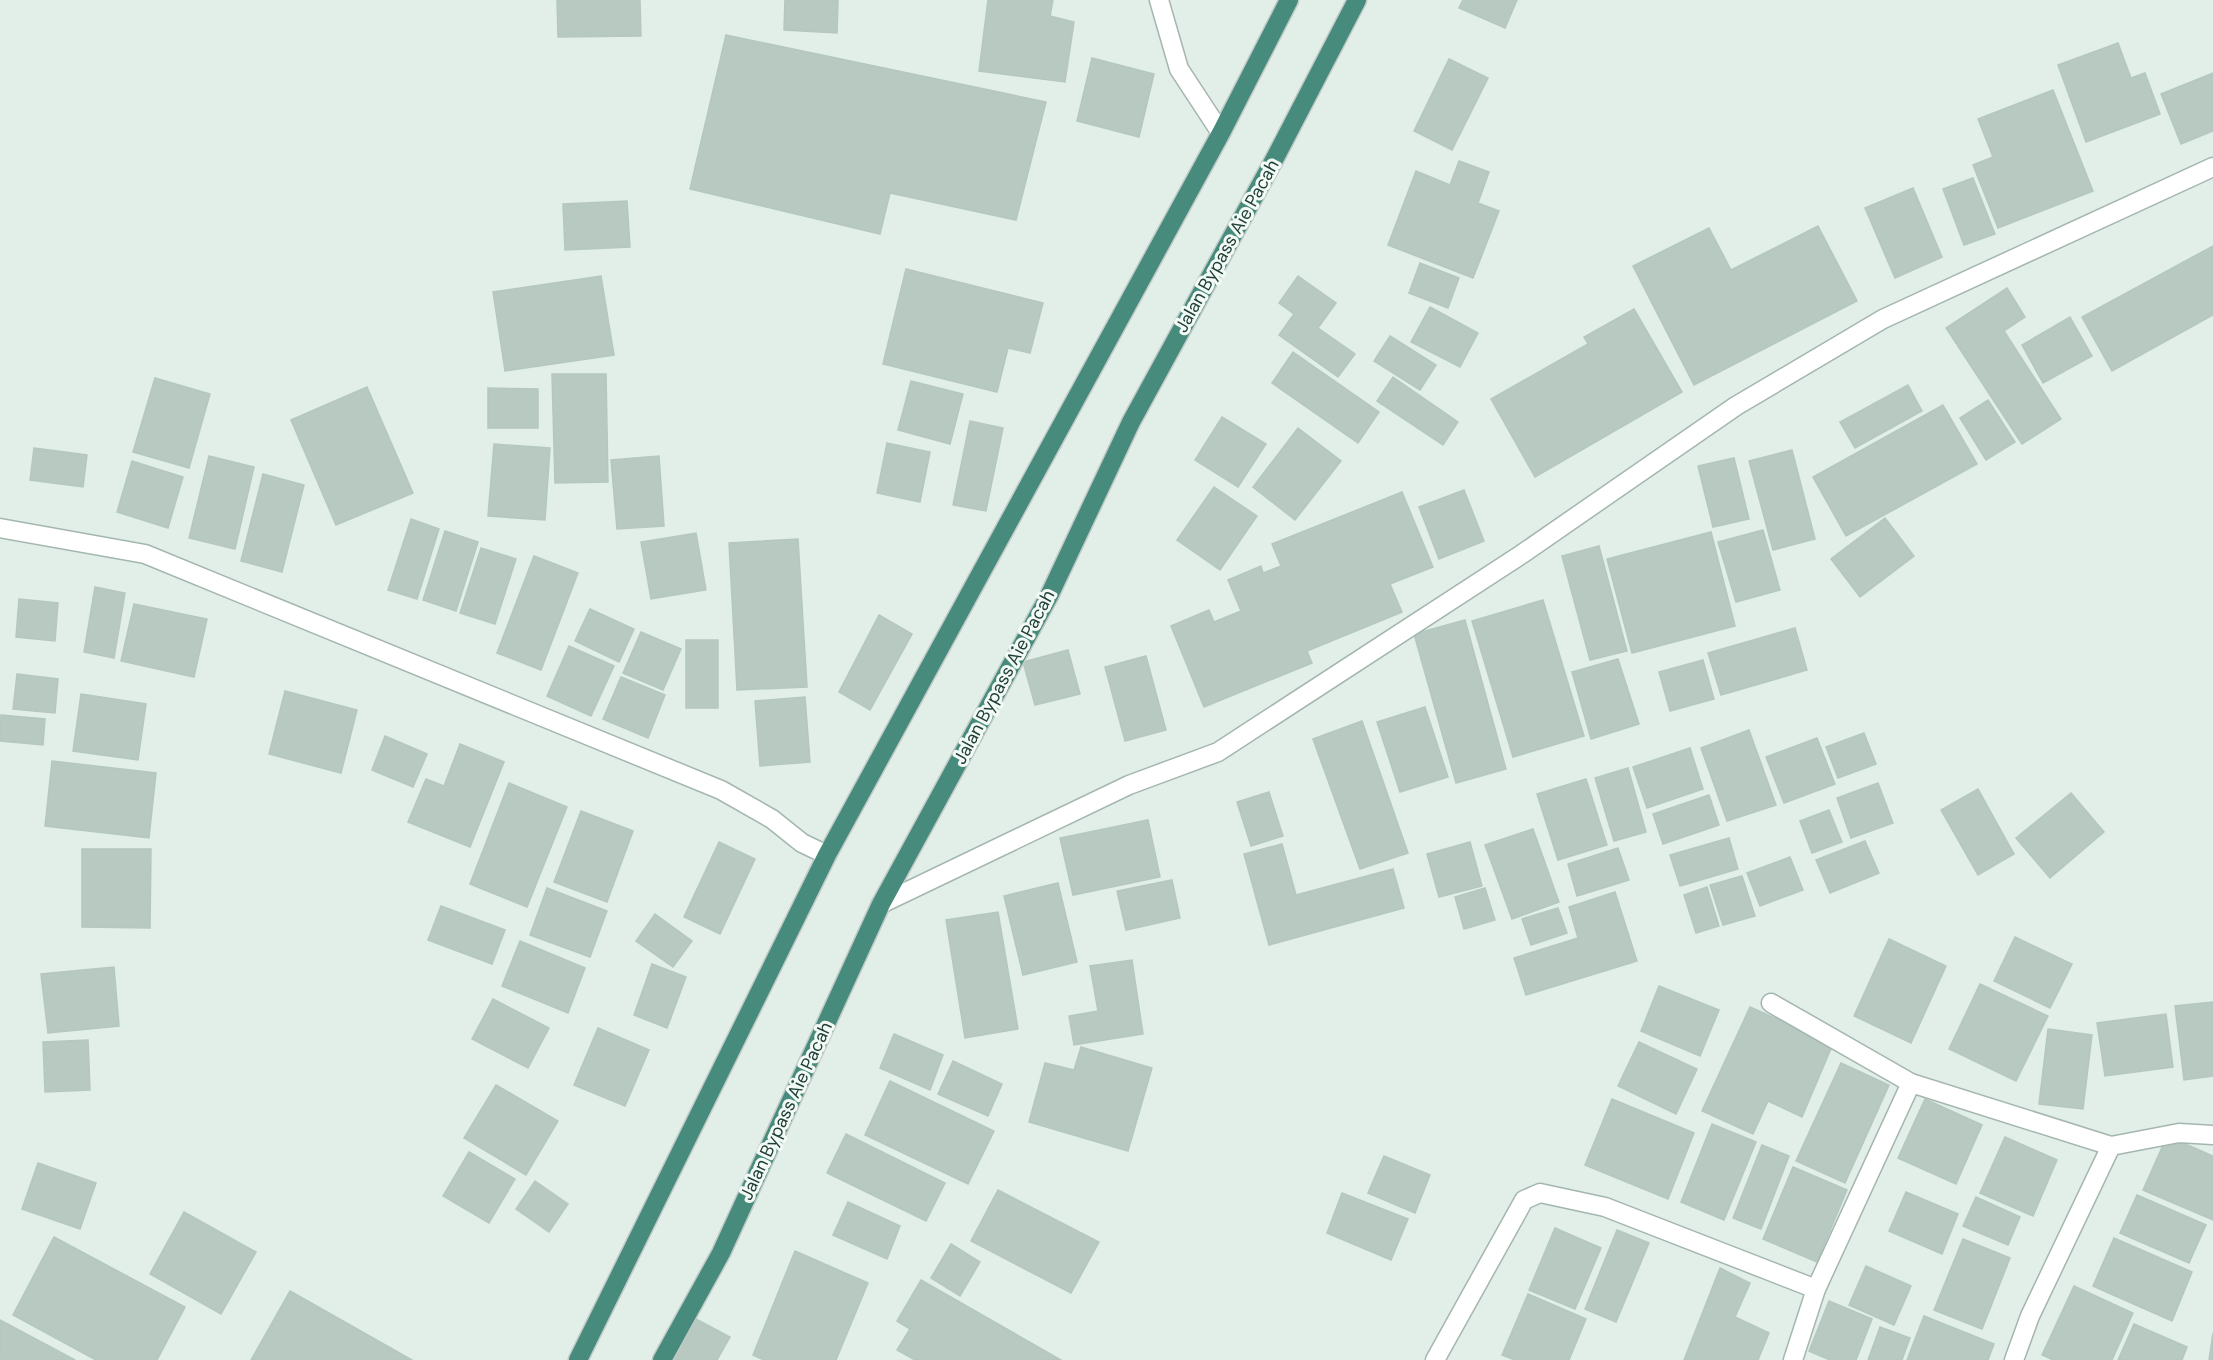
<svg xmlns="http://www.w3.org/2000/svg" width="2213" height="1360" font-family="'DM Sans',sans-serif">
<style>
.building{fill:#b7c9c1;stroke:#b4c8c0;stroke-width:1.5}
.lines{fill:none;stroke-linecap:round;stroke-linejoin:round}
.minor-casing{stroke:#a4b6b0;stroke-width:21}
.tertiary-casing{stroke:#a4b6b0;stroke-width:21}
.trunk-casing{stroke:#c1cac7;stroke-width:21}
.minor{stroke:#fff;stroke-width:18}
.tertiary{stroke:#fff;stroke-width:18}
.trunk{stroke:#468b7b;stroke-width:18}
.labels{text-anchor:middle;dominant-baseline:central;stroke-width:6;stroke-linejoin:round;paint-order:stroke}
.street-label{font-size:18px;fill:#204038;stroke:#f3faf6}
</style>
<rect width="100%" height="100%" fill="#e2eee8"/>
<!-- building -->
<g class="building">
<path d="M557,0H640L641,36L558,37Z"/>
<path d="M785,0H838L837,33L784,30Z"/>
<path d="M988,0H1053L1050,16L1074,22L1065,82L979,71Z"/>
<path d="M1463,0H1517L1505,28L1459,8Z"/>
<path d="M726,35L1046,102L1016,220L890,193L880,234L690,189Z"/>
<path d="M2118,43L2131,78L2145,73L2160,114L2086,142L2058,65Z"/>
<path d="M1092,58L1154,74L1139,137L1077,121Z"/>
<path d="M1449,59L1488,78L1452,150L1414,131Z"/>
<path d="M2213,73V131L2181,144L2161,94Z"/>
<path d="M2053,90L2093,191L1998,228L1973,165L1993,157L1978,119Z"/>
<path d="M1459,161L1489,172L1478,203L1499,211L1473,278L1388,245L1416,171L1450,185Z"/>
<path d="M1973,178L1995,234L1964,245L1943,189Z"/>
<path d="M1913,188L1942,257L1895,278L1865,208Z"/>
<path d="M627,201L630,247L565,250L563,204Z"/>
<path d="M1818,226L1857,301L1694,385L1633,266L1709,228L1731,270Z"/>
<path d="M2213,246V315L2112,371L2082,317Z"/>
<path d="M1420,263L1459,278L1448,308L1409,293Z"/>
<path d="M906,269L1043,303L1030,353L1008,348L997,392L883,364Z"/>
<path d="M601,276L614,355L505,371L493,292Z"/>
<path d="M1298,276L1336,303L1318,328L1355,354L1338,377L1279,335L1294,314L1279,303Z"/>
<path d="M2007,288L2025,317L2004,331L2061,419L2022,444L1946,328Z"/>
<path d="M1430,307L1478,333L1460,367L1411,342Z"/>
<path d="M1634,309L1682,392L1535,477L1491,399L1588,344L1584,337Z"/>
<path d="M2070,317L2092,356L2043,383L2022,345Z"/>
<path d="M1390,336L1436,365L1420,390L1374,361Z"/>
<path d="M1293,352L1379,412L1358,443L1272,383Z"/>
<path d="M552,374H606L608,482L555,483Z"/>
<path d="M1393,377L1458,422L1443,445L1377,401Z"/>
<path d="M155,378L210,394L189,468L133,452Z"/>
<path d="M911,381L963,394L950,444L898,430Z"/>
<path d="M1908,385L1922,411L1855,448L1840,422Z"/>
<path d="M367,387L413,493L336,525L291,420Z"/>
<path d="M488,388L538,389V428H488Z"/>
<path d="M1988,400L2015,442L1986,460L1960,418Z"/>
<path d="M1943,405L1977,464L1846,536L1813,477Z"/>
<path d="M1222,417L1266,444L1238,487L1195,460Z"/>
<path d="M970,421L1003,428L986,511L953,505Z"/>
<path d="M1298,428L1341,461L1295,520L1253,487Z"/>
<path d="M887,443L930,452L920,502L877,493Z"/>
<path d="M494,444L550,448L545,520L488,516Z"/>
<path d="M34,448L87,455L83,487L30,480Z"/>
<path d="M1792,450L1815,539L1773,550L1749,461Z"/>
<path d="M209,456L254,467L235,549L189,538Z"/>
<path d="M659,456L664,526L617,529L611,460Z"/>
<path d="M1734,458L1749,519L1713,527L1698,466Z"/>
<path d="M132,461L183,477L168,528L117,512Z"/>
<path d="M263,474L304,485L282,572L241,561Z"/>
<path d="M1214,487L1257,516L1220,570L1177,540Z"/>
<path d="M1464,490L1484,541L1439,559L1419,507Z"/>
<path d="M1402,492L1433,567L1390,584L1402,612L1307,651L1312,663L1204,707L1171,626L1209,610L1214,622L1241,611L1228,580L1261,566L1263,573L1281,566L1272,544Z"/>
<path d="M1885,518L1914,556L1860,597L1831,559Z"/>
<path d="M411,519L439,529L417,599L388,590Z"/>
<path d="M1763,530L1780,590L1736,602L1718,542Z"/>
<path d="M445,531L478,542L456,611L423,600Z"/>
<path d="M1711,532L1735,626L1632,653L1607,559Z"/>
<path d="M696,533L706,590L651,599L641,542Z"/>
<path d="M798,539L807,687L737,690L729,543Z"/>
<path d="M1599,546L1627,651L1590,660L1562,556Z"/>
<path d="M481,548L516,559L495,624L460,613Z"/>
<path d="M534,556L578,573L541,670L497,653Z"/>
<path d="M95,587L125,593L114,658L84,652Z"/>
<path d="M19,599L58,603L55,641L16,637Z"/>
<path d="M1543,600L1584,736L1513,757L1472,621Z"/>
<path d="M134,604L207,619L194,677L121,661Z"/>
<path d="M590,609L634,629L619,662L575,641Z"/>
<path d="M879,615L912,634L870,710L839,692Z"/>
<path d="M1465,620L1506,769L1456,783L1414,634Z"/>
<path d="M1795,628L1807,670L1721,695L1708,653Z"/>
<path d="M641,632L681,649L663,690L623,673Z"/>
<rect x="686" y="640" width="32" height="68"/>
<path d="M569,646L614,666L591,716L547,696Z"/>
<path d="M1068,650L1080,694L1035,705L1023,662Z"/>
<path d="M1146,656L1166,730L1125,741L1105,667Z"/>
<path d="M1618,659L1639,724L1591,739L1572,672Z"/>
<path d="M1703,660L1714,699L1670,711L1659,672Z"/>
<path d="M17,674L58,679L55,713L13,709Z"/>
<path d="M621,677L665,695L648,738L603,719Z"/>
<path d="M285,691L357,710L341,773L269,754Z"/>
<path d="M81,694L146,704L138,760L73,751Z"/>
<path d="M805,697L810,762L760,766L755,701Z"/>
<path d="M1425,707L1448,777L1400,792L1377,722Z"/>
<path d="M1,715L45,719L43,745L0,741Z"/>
<path d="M1362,721L1408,853L1360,869L1313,739Z"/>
<path d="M1749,730L1776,805L1727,821L1701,748Z"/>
<path d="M1864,733L1876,764L1838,778L1826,747Z"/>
<path d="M385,736L427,754L413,787L372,770Z"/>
<path d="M1817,738L1835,784L1784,803L1766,757Z"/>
<path d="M460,744L504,762L470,847L408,822L426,779L444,786Z"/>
<path d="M1690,748L1703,789L1647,808L1633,767Z"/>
<path d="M52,761L156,773L149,838L45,826Z"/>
<path d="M1628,768L1646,832L1614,841L1595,778Z"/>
<path d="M1586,779L1607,845L1558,860L1537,794Z"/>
<path d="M509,783L567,807L527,907L470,884Z"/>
<path d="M1878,783L1893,823L1851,838L1837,798Z"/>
<path d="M1978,789L2014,854L1978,875L1941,810Z"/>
<path d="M1269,792L1283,836L1251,846L1237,802Z"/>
<path d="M2071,793L2104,832L2050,878L2016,838Z"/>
<path d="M1709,795L1719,825L1663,844L1653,814Z"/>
<path d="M1829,810L1842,842L1812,853L1800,821Z"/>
<path d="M581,811L633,831L607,902L554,882Z"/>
<path d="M1148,820L1160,877L1073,895L1060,838Z"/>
<path d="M1533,829L1559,902L1512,919L1485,845Z"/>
<path d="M1729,838L1738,869L1680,886L1670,855Z"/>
<path d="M1865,841L1879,873L1830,893L1816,860Z"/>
<path d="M719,842L755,859L720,934L684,917Z"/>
<path d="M1470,842L1482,886L1439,897L1427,854Z"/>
<path d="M1282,844L1296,895L1393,869L1404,908L1269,945L1244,854Z"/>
<path d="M1618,848L1629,880L1577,896L1568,864Z"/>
<path d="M82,849H151L150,928L82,927Z"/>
<path d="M1790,857L1803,890L1760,906L1747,873Z"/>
<path d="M1742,876L1755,916L1723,925L1710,885Z"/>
<path d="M1172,880L1180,918L1126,930L1117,891Z"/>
<path d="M1058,883L1077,962L1023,975L1004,896Z"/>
<path d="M1707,887L1719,926L1696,933L1684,895Z"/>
<path d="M547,888L607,911L590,957L530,935Z"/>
<path d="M1485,888L1495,920L1464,929L1455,897Z"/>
<path d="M1615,892L1637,961L1526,995L1514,958L1578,938L1569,907Z"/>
<path d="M441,906L505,930L492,964L428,940Z"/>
<path d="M1558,908L1567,933L1531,945L1522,919Z"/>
<path d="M998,912L1018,1029L965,1038L946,920Z"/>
<path d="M655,914L692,941L673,967L636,941Z"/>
<path d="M2015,937L2072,964L2050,1008L1994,981Z"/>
<path d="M1889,939L1946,966L1911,1043L1854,1016Z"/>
<path d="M520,941L585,968L568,1013L502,986Z"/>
<path d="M1132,960L1143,1034L1074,1045L1069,1016L1098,1011L1090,966Z"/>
<path d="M652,964L686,977L667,1028L634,1015Z"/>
<path d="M114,967L119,1026L48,1033L41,974Z"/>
<path d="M1980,984L2048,1016L2016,1081L1949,1049Z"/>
<path d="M1659,986L1719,1010L1700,1056L1641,1031Z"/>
<path d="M493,999L549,1028L528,1068L472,1039Z"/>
<path d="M2213,1002V1076L2184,1080L2175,1006Z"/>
<path d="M1750,1007L1833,1044L1802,1117L1768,1101L1753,1134L1702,1111Z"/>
<path d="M2166,1014L2173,1067L2105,1076L2097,1023Z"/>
<path d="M598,1028L649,1050L625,1106L574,1085Z"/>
<path d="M2048,1029L2092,1035L2083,1109L2039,1104Z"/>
<path d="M894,1034L943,1055L930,1090L880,1068Z"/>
<path d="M88,1040L90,1090L45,1092L43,1042Z"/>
<path d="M1639,1042L1697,1069L1676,1114L1618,1086Z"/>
<path d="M1081,1047L1152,1068L1128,1151L1029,1122L1045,1063L1074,1070Z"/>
<path d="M953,1061L1002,1084L988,1116L938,1094Z"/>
<path d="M1841,1063L1889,1085L1845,1183L1796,1161Z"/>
<path d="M890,1081L994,1131L968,1184L865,1135Z"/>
<path d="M496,1085L558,1121L526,1175L464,1138Z"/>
<path d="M1612,1099L1694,1133L1668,1199L1585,1165Z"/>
<path d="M1925,1099L1982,1125L1956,1184L1898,1158Z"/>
<path d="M1712,1124L1756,1142L1724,1220L1681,1202Z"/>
<path d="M846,1134L945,1183L926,1221L827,1173Z"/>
<path d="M2167,1136L2213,1156V1220L2143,1190Z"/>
<path d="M2005,1137L2057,1160L2033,1216L1980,1193Z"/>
<path d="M1762,1145L1789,1156L1761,1229L1733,1218Z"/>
<path d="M469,1152L515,1179L489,1223L443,1196Z"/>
<path d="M1384,1156L1430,1175L1415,1213L1368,1193Z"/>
<path d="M38,1163L96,1183L80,1229L22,1209Z"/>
<path d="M1793,1167L1847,1190L1817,1262L1763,1239Z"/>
<path d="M535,1181L568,1204L549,1232L516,1209Z"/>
<path d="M998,1190L1099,1242L1071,1293L971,1241Z"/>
<path d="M1906,1192L1958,1214L1942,1254L1889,1231Z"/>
<path d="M1342,1193L1408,1219L1391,1260L1327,1233Z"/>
<path d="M2137,1195L2206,1225L2189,1263L2120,1233Z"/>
<path d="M1976,1197L2020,1217L2008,1245L1963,1226Z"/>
<path d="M848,1202L900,1226L887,1259L833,1235Z"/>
<path d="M184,1212L256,1252L221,1314L150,1274Z"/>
<path d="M1555,1228L1601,1248L1575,1309L1529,1290Z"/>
<path d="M1617,1230L1649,1243L1616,1322L1585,1309Z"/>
<path d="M54,1237L185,1307L157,1360H96L13,1315Z"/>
<path d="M2114,1238L2192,1272L2172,1321L2093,1286Z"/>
<path d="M1963,1239L2010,1258L1982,1329L1934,1310Z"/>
<path d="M951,1244L980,1262L960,1296L931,1278Z"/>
<path d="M795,1251L868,1283L836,1360H764L753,1355Z"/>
<path d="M1866,1266L1911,1286L1894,1325L1849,1305Z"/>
<path d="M1720,1268L1750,1283L1735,1317L1769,1333L1758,1360H1684Z"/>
<path d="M921,1280L1061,1360H915L897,1350L910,1329L897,1321Z"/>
<path d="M2074,1286L2133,1313L2112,1360H2053L2042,1355Z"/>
<path d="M290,1291L412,1360H251Z"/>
<path d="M1528,1294L1586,1319L1569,1360H1515L1502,1355Z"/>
<path d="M1829,1301L1872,1319L1856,1360H1830L1809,1351Z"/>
<path d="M1924,1316L1994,1344L1988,1360H1907Z"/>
<path d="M696,1319L730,1337L717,1360H673Z"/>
<path d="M0,1320L75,1360H0Z"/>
<path d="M2134,1324L2187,1347L2182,1360H2118Z"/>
<path d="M1880,1327L1910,1338L1902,1360H1868Z"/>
<path d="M2213,1333V1360H2209Z"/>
</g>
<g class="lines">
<defs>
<g id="minor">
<path d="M1159,0L1179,69L1221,133"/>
<path d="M0,528L145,554L721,790L772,819L802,843L827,855"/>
<path d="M1771,1003L1911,1083"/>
<path d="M1435,1360L1524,1200L1540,1193L1605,1207L1816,1289"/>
<path d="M1793,1360L1816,1289L1911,1083L2111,1146L2179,1133L2213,1135"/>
<path d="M2014,1360L2030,1316L2111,1146"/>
</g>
<path id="tertiary" d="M881,904L1129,785L1218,752L1522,554L1736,406L1883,319L2213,167"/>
<g id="trunk">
<path d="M578,1360L827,855L1221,133L1289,0"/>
<path d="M662,1360L721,1253L881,904L1049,596L1131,422L1274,160L1357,0"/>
</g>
</defs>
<!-- minor casing -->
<use href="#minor" class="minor-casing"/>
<!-- tertiary casing -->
<use href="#tertiary" class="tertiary-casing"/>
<!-- trunk casing -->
<use href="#trunk" class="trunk-casing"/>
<!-- minor -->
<use href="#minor" class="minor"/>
<!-- tertiary -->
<use href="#tertiary" class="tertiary"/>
<!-- trunk -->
<use href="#trunk" class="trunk"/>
</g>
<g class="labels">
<!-- street labels -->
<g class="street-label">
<text transform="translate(1227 246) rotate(-61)">Jalan Bypass Aie Pacah</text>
<text transform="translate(1004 677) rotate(-62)">Jalan Bypass Aie Pacah</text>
<text transform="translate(786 1111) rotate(-65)">Jalan Bypass Aie Pacah</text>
</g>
</g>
</svg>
